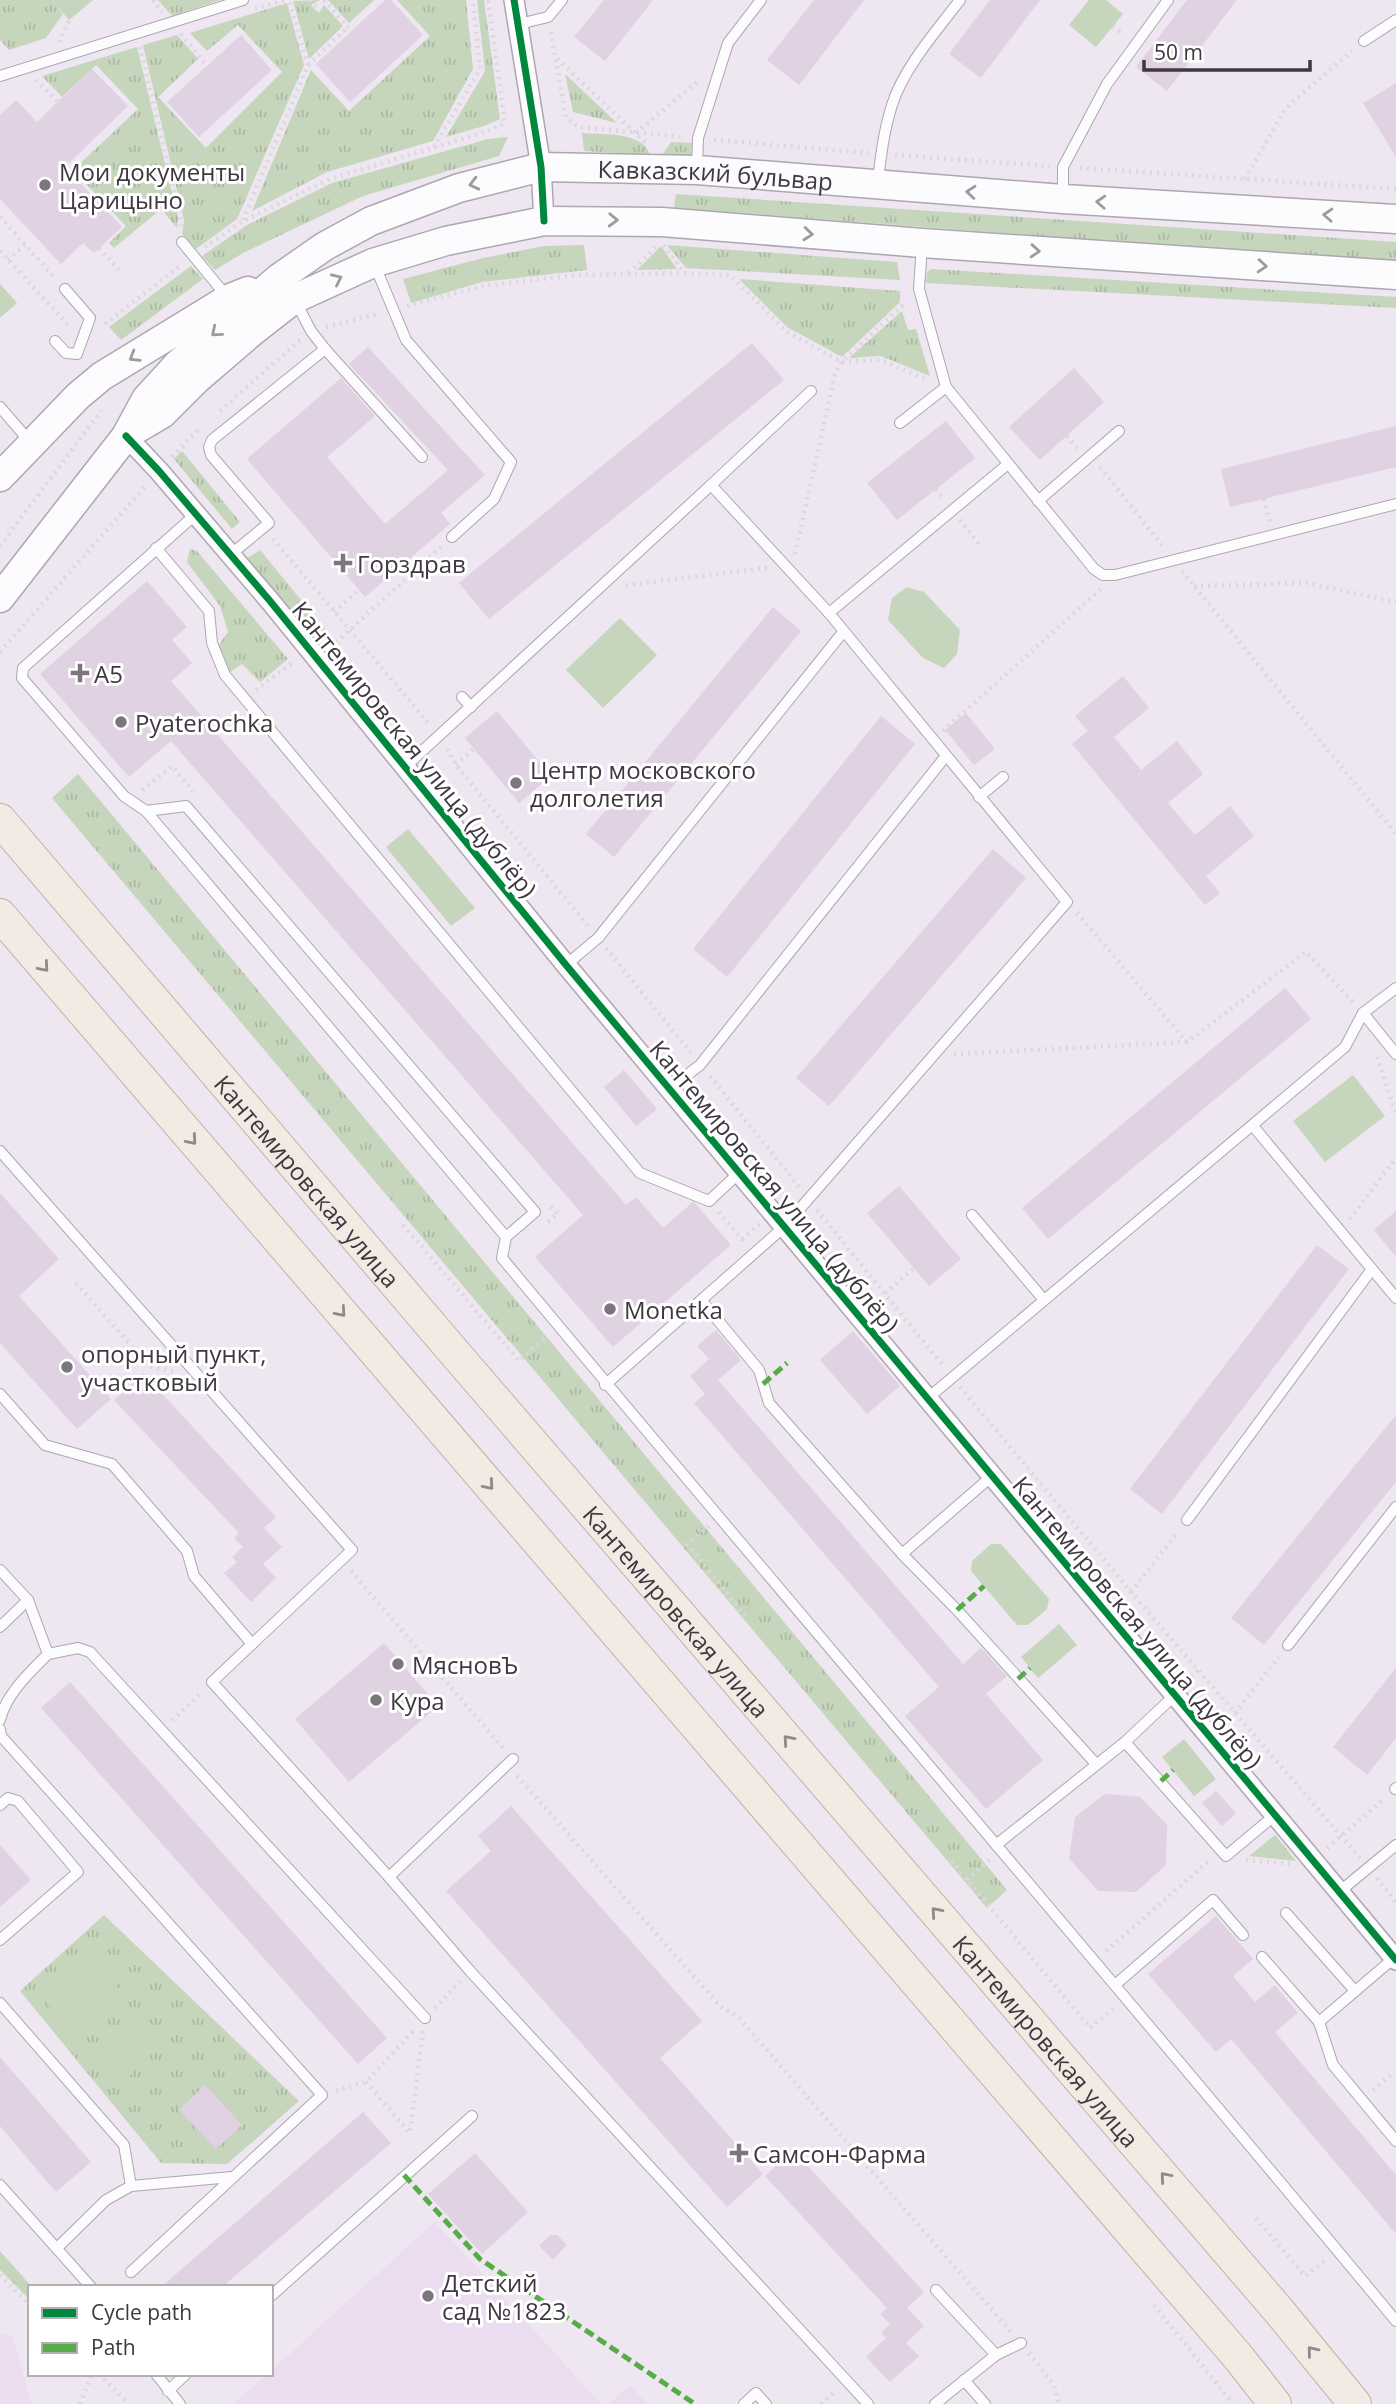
<svg xmlns="http://www.w3.org/2000/svg" width="1396" height="2404" font-family="'Open Sans',sans-serif">
<style>
.built{fill:#ecdcef}
.grass{fill:url(#grass-tufts)}
.green{fill:#c6d6bc}
.building{fill:#e0d1e3}
.lines{fill:none;stroke-linecap:round;stroke-linejoin:round}
.service-casing{stroke:#ada7ae;stroke-width:12}
.minor-casing{stroke:#ada7ae;stroke-width:22}
.secondary-casing{stroke:#ada7ae;stroke-width:31}
.primary-casing{stroke:#beb2a8;stroke-width:34}
.path{stroke:#dad8db;stroke-width:4.5;stroke-dasharray:2 5;stroke-linecap:butt}
.service{stroke:#fcfbfd;stroke-width:10}
.minor{stroke:#fcfbfd;stroke-width:19}
.secondary{stroke:#fcfbfd;stroke-width:28}
.primary{stroke:#f1ebe4;stroke-width:32}
.quiet{stroke:#56ac46;stroke-width:5;stroke-dasharray:10 5;stroke-linecap:butt}
.cycleway-casing{stroke:#fff;stroke-width:11}
.cycleway{stroke:#00873e;stroke-width:7}
.oneway{stroke:#9e9a9e}
.oneway2{stroke:#8f898a}
.poi-dot{fill:#7c757e;stroke:#fff;stroke-width:2.5}
.labels{text-anchor:middle;dominant-baseline:central;stroke-width:6;stroke-linejoin:round;paint-order:stroke}
.poi-label{font-size:24px;fill:#3f3840;stroke:#fff;text-anchor:start}
.street-label{font-size:24px;fill:#3f3840;stroke:#fff}
</style>
<defs>
<pattern id="grass-tufts" width="24" height="20" patternUnits="userSpaceOnUse" patternTransform="scale(1.75)"><rect width="24" height="20" fill="#c6d6bc"/><path d="M3 7l-1-3M5 7V3M7 7l1-3M15 17l-1-3M17 17v-4M19 17l1-3" fill="none" stroke="#abb8a3"/></pattern>
</defs>
<rect width="100%" height="100%" fill="#eee6f1"/>
<!-- built -->
<g class="built">
<path d="M435,2222L601,2404H234L267,2374H271V2371Z"/>
<path d="M0,2333L12,2336L32,2404H0Z"/>
<path d="M630,2385L647,2404H609Z"/>
</g>
<!-- grass -->
<g class="grass">
<path d="M0,0H52L63,14L46,38L9,50L0,40Z"/>
<path d="M158,0H220L172,16Z"/>
<path d="M320,0L311,5L319,13L324,5L343,26L309,59L293,1Z"/>
<path d="M328,0H374L349,23Z"/>
<path d="M397,0H466L473,69L433,141L327,172L252,211L311,70L349,111L430,36Z"/>
<path d="M477,0H484L500,119L484,126L446,137L485,71Z"/>
<path d="M287,3L304,65L237,219L196,249L182,234L184,220L143,45L177,35L198,59L158,97L206,148L282,72L238,25L207,51L190,33Z"/>
<path d="M137,47L178,218L177,228L161,209L114,248L109,243L126,226L73,170L138,109L96,65L62,97L42,76Z"/>
<path d="M565,74L617,123L573,112Z"/>
<path d="M582,133C603,135 643,131 650,155L584,151Z"/>
<path d="M508,137L499,156L363,196L243,253L215,270L202,256L247,225L332,183L488,139Z"/>
<path d="M671,142L692,143L691,158L662,155Z"/>
<path d="M676,194L1396,242V263L674,208Z"/>
<path d="M584,245L587,270L482,282L411,303L403,279L483,258L544,246Z"/>
<path d="M667,245L897,262L900,280L686,268Z"/>
<path d="M661,246L677,269L637,270Z"/>
<path d="M191,266L203,279L121,340L109,327Z"/>
<path d="M931,269L1396,297V308L926,283L927,272Z"/>
<path d="M739,279L900,291V302L842,357L787,327Z"/>
<path d="M902,311L908,330L916,329L930,376L881,356L849,358Z"/>
<path d="M182,451L240,522L232,529L174,459Z"/>
<path d="M190,549L197,551L288,659L260,682L242,664L229,673L218,646L228,632L220,606L187,562Z"/>
<path d="M260,550L329,634L314,645L246,559Z"/>
<path d="M78,774L1007,1890L987,1908L52,798Z"/>
<path d="M1275,1835L1296,1861L1249,1856Z"/>
<path d="M104,1915L299,2101L227,2164L161,2163L20,1991Z"/>
<path d="M0,2251L32,2287H30V2300L0,2270Z"/>
</g>
<!-- green -->
<g class="green">
<path d="M52,0H93L69,20Z"/>
<path d="M1089,0H1106L1123,14L1096,47L1069,25Z"/>
<path d="M0,284L17,303L0,318Z"/>
<path d="M907,587L924,592L960,630L957,654L944,668L923,658L888,620L892,598Z"/>
<path d="M620,618L657,655L603,708L566,670Z"/>
<path d="M408,829L475,908L451,926L386,847Z"/>
<path d="M1353,1075L1385,1116L1325,1162L1293,1121Z"/>
<path d="M991,1544H1001L1049,1599L1047,1609L1028,1625H1017L971,1571L972,1561Z"/>
<path d="M1059,1624L1077,1645L1038,1678L1021,1657Z"/>
<path d="M1184,1739L1216,1779L1194,1796L1162,1757Z"/>
<path d="M89,1954L121,1992L74,2033L41,1995Z"/>
<path d="M135,2010L164,2042L124,2081L94,2049Z"/>
</g>
<!-- building -->
<g class="building">
<path d="M385,0H391L423,35L350,102L316,64Z"/>
<path d="M604,0H653L605,61L574,37Z"/>
<path d="M814,0H864L799,85L767,60Z"/>
<path d="M990,0H1040L981,78L949,54Z"/>
<path d="M1187,0H1237L1167,91L1136,67Z"/>
<path d="M241,35L272,70L199,137L167,102Z"/>
<path d="M92,69L128,106L65,167L122,227L94,253L83,243L61,264L0,199V115L16,100L37,122Z"/>
<path d="M1396,83V157L1363,103Z"/>
<path d="M752,343L784,380L489,619L459,583Z"/>
<path d="M368,347L485,475L441,513L450,524L365,597L247,459L341,378L375,416L327,457L385,524L448,470L349,364Z"/>
<path d="M1074,368L1104,402L1040,460L1009,427Z"/>
<path d="M946,421L975,458L897,520L867,483Z"/>
<path d="M1396,426V467L1230,507L1221,469Z"/>
<path d="M147,581L187,627L172,640L192,663L171,681L615,1192L626,1205L636,1197L663,1228L693,1202L695,1203L731,1245L613,1347L535,1257L583,1215L171,741L129,777L40,674Z"/>
<path d="M773,607L801,631L614,857L586,834Z"/>
<path d="M1123,676L1149,708L1114,737L1141,770L1177,741L1203,774L1168,803L1195,835L1230,806L1254,836L1206,876L1220,893L1205,905L1072,744L1088,731L1075,716Z"/>
<path d="M497,711L551,776L519,803L465,738Z"/>
<path d="M966,713L995,749L974,765L945,730Z"/>
<path d="M881,716L915,744L727,977L693,949Z"/>
<path d="M993,849L1026,878L829,1106L796,1078Z"/>
<path d="M1285,988L1311,1019L1048,1239L1022,1208Z"/>
<path d="M624,1070L657,1109L636,1126L604,1087Z"/>
<path d="M899,1186L961,1259L929,1286L867,1213Z"/>
<path d="M0,1193L59,1259L19,1296L111,1399L77,1429L0,1343Z"/>
<path d="M1396,1211V1257L1374,1230Z"/>
<path d="M1317,1245L1349,1269L1162,1514L1130,1489Z"/>
<path d="M716,1330L741,1360L718,1380L963,1664L981,1648L1007,1676L986,1694L1043,1760L986,1809L905,1716L939,1687L694,1403L705,1394L690,1376L709,1359L697,1346Z"/>
<path d="M853,1331L900,1386L867,1414L820,1360Z"/>
<path d="M143,1373L276,1517L264,1528L282,1547L263,1564L276,1578L251,1602L224,1573L237,1562L232,1557L243,1547L234,1538L239,1533L114,1400Z"/>
<path d="M1396,1415V1482L1264,1645L1231,1618Z"/>
<path d="M384,1643L438,1706L349,1782L295,1719Z"/>
<path d="M1396,1668V1738L1367,1775L1333,1747Z"/>
<path d="M70,1682L387,2038L358,2064L41,1708Z"/>
<path d="M1216,1791L1236,1813L1222,1826L1202,1803Z"/>
<path d="M1105,1794L1140,1797L1167,1825L1166,1865L1136,1892L1098,1891L1069,1858L1075,1817Z"/>
<path d="M511,1806L702,2021L660,2058L763,2174L727,2207L446,1891L491,1851L478,1836Z"/>
<path d="M0,1845L31,1880L0,1907Z"/>
<path d="M1216,1916L1253,1959L1233,1976L1255,2002L1275,1985L1298,2013L1275,2032L1396,2175V2234L1231,2039L1216,2052L1148,1974Z"/>
<path d="M0,2057L91,2162L56,2192L0,2126Z"/>
<path d="M205,2085L242,2125L216,2149L179,2110Z"/>
<path d="M363,2112L391,2143L222,2287H161Z"/>
<path d="M793,2150L924,2292L907,2308L924,2326L906,2343L919,2356L890,2382L866,2357L886,2338L881,2333L890,2324L880,2314L887,2308L765,2176Z"/>
<path d="M475,2153L528,2212L482,2254L428,2194Z"/>
<path d="M550,2235H557L567,2245L553,2260L539,2246Z"/>
</g>
<g class="lines">
<defs>
<g id="service">
<path d="M519,24L548,17L562,0"/>
<path d="M1364,41L1396,20"/>
<path d="M0,76L243,0"/>
<path d="M697,169L698,138L728,43L761,0"/>
<path d="M878,180C881,155 884,130 892,105C903,69 937,30 960,0"/>
<path d="M1063,196V167L1107,84L1168,0"/>
<path d="M182,242L228,298"/>
<path d="M922,245L919,289L946,387L1094,569L1103,575H1115L1396,504"/>
<path d="M375,266L406,340L511,462L494,499L452,537"/>
<path d="M296,302L311,331L325,349L422,457"/>
<path d="M55,341L66,353L77,354L90,318L65,289"/>
<path d="M0,407L31,443"/>
<path d="M900,423L946,387"/>
<path d="M711,485L811,391"/>
<path d="M1038,501L1119,431"/>
<path d="M196,514L23,668L22,678L124,796L146,811L186,806L535,1212L506,1237L502,1258C798,1614 1101,1965 1396,2321"/>
<path d="M156,548L209,611L212,643L225,675L640,1173L709,1201L739,1173"/>
<path d="M230,555L269,523L211,455L209,447L212,440L325,349"/>
<path d="M462,697L471,707"/>
<path d="M406,766L711,485L829,613L1008,464"/>
<path d="M979,797L1003,777"/>
<path d="M146,811L506,1237"/>
<path d="M566,965L598,938L843,632"/>
<path d="M1363,1013L1396,1054"/>
<path d="M669,1089L700,1065L945,757"/>
<path d="M1253,1126L1396,1298"/>
<path d="M0,1151L352,1550L252,1644L194,1576L187,1551L112,1464L45,1445L0,1394"/>
<path d="M972,1215L1044,1300"/>
<path d="M701,1300L759,1370L769,1403L902,1554L957,1610L1096,1764"/>
<path d="M605,1385L784,1227L1067,902L829,613"/>
<path d="M928,1398L1345,1047L1363,1013L1396,988"/>
<path d="M1187,1520L1372,1269"/>
<path d="M902,1554L992,1476"/>
<path d="M0,1570L28,1600L48,1654C30,1672 6,1694 0,1720"/>
<path d="M0,1627L28,1600"/>
<path d="M252,1644L212,1682L389,1877"/>
<path d="M1288,1645L1396,1507"/>
<path d="M48,1654L78,1648L90,1652L425,2018"/>
<path d="M0,1729L1,1736L322,2095L131,2272"/>
<path d="M1125,1742L1226,1856L1275,1815"/>
<path d="M513,1759L389,1877L470,1971L868,2404"/>
<path d="M1395,1789L1396,1788"/>
<path d="M0,1805L8,1798L18,1801L78,1872L0,1940"/>
<path d="M996,1845L1125,1742L1175,1695"/>
<path d="M1339,1892L1396,1845"/>
<path d="M1286,1913L1355,1991"/>
<path d="M1262,1957L1319,2022"/>
<path d="M1394,1958L1319,2022L1333,2065L1396,2141"/>
<path d="M1115,1985L1213,1900L1243,1935"/>
<path d="M0,2003L124,2145L131,2186"/>
<path d="M0,2185L91,2287"/>
<path d="M57,2248L106,2200L131,2186L232,2177"/>
<path d="M936,2290L996,2355"/>
<path d="M271,2296L472,2116"/>
<path d="M156,2374L180,2404"/>
<path d="M964,2380L985,2404"/>
<path d="M168,2391L186,2374"/>
<path d="M744,2404L756,2393L766,2404"/>
<path d="M935,2404L996,2355L1021,2343"/>
</g>
<g id="minor">
<path d="M514,0L541,167L544,221"/>
<path d="M126,436L159,471L270,601L566,965L1396,1960"/>
</g>
<g id="secondary">
<path d="M128,434L162,414L196,380L253,331L294,299L373,263L446,241L544,221L662,222L922,243L1396,275"/>
<path d="M0,477L78,396L102,376L228,299L248,291"/>
<path id="s1" d="M0,598L126,436L146,399L178,364L279,278L325,246L371,221L459,188L541,167L697,170L1063,199L1396,219"/>
</g>
<g id="primary">
<path id="s2" d="M0,820L447,1344L1279,2311L1355,2404"/>
<path d="M0,915L1239,2358L1275,2404"/>
</g>
</defs>
<!-- service casing -->
<use href="#service" class="service-casing"/>
<!-- minor casing -->
<use href="#minor" class="minor-casing"/>
<!-- secondary casing -->
<use href="#secondary" class="secondary-casing"/>
<!-- primary casing -->
<use href="#primary" class="primary-casing"/>
<!-- path -->
<g class="path">
<path d="M153,0L162,12"/>
<path d="M310,0L320,10"/>
<path d="M324,0L351,31"/>
<path d="M255,9L285,0"/>
<path d="M1113,26L1124,35"/>
<path d="M551,32L566,117L578,127L684,137"/>
<path d="M181,34L207,66"/>
<path d="M59,42L69,20"/>
<path d="M140,47L181,220L180,229"/>
<path d="M557,59L647,144"/>
<path d="M308,65L348,27"/>
<path d="M36,80L58,102"/>
<path d="M636,133L699,80"/>
<path d="M714,140L869,153"/>
<path d="M434,147L480,69L473,0"/>
<path d="M895,155L1050,166"/>
<path d="M1080,168L1396,189"/>
<path d="M1245,179L1286,108L1352,51"/>
<path d="M0,217L56,279"/>
<path d="M243,220L308,65L289,0"/>
<path d="M664,245L684,273L730,275L786,331L841,362L880,360L928,380"/>
<path d="M205,247L243,221L330,179L488,131L505,123L488,0"/>
<path d="M99,248L119,270"/>
<path d="M0,251L71,328"/>
<path d="M8,260L25,245"/>
<path d="M629,273L658,245"/>
<path d="M407,306L482,286L575,275L684,273"/>
<path d="M105,324L181,265"/>
<path d="M326,327L378,314"/>
<path d="M220,411L300,340"/>
<path d="M1067,436L1077,448"/>
<path d="M172,457L200,428"/>
<path d="M1100,467L1164,548"/>
<path d="M936,489L944,499"/>
<path d="M1264,499L1270,522"/>
<path d="M960,520L979,544"/>
<path d="M273,539L430,725"/>
<path d="M0,546L101,411"/>
<path d="M795,554L835,374L841,362L905,303"/>
<path d="M1182,571L1396,834"/>
<path d="M626,585L767,568"/>
<path d="M1194,586L1308,583L1396,602"/>
<path d="M334,612L359,590"/>
<path d="M331,647L441,547"/>
<path d="M0,652L147,484"/>
<path d="M256,690L293,662"/>
<path d="M943,731L1101,589"/>
<path d="M447,749L456,765L590,928"/>
<path d="M456,765L474,749"/>
<path d="M142,790L172,766L193,791"/>
<path d="M1077,913L1187,1042L1306,952L1355,1004"/>
<path d="M606,948L691,1053"/>
<path d="M954,1054L1186,1042"/>
<path d="M1377,1057L1396,1113"/>
<path d="M710,1076L799,1187"/>
<path d="M817,1210L944,1367"/>
<path d="M719,1212L745,1243"/>
<path d="M1350,1219L1396,1158"/>
<path d="M548,1222L558,1214L548,1204"/>
<path d="M403,1225L519,1361L548,1336"/>
<path d="M742,1239L760,1224"/>
<path d="M76,1283L149,1366L175,1372"/>
<path d="M885,1293L914,1268"/>
<path d="M960,1387L1131,1592L1360,1858"/>
<path d="M709,1526L687,1544L745,1616"/>
<path d="M351,1571L503,1748"/>
<path d="M1131,1592L1178,1532"/>
<path d="M1187,1682L1198,1670"/>
<path d="M1235,1713L1279,1657"/>
<path d="M172,1720L201,1693"/>
<path d="M517,1776L720,2006L739,2018L1012,2333"/>
<path d="M1327,1848L1384,1799"/>
<path d="M1246,1860L1290,1864"/>
<path d="M952,1861L1090,2028L1114,2008"/>
<path d="M1377,1878L1396,1902"/>
<path d="M967,1880L990,1859"/>
<path d="M1106,1951L1210,1860"/>
<path d="M435,2008L460,1981"/>
<path d="M366,2082L410,2133L423,2031"/>
<path d="M1373,2090L1394,2072"/>
<path d="M336,2091L366,2082L415,2029"/>
<path d="M1256,2218L1305,2276L1327,2259"/>
<path d="M0,2275L30,2305"/>
<path d="M1154,2305L1233,2404"/>
<path d="M1029,2353L1054,2385L1059,2404"/>
<path d="M99,2374L129,2404"/>
<path d="M80,2404L92,2374"/>
<path d="M821,2404L836,2391"/>
</g>
<!-- service -->
<use href="#service" class="service"/>
<!-- minor -->
<use href="#minor" class="minor"/>
<!-- secondary -->
<use href="#secondary" class="secondary"/>
<!-- primary -->
<use href="#primary" class="primary"/>
<!-- quiet -->
<g class="quiet">
<path d="M763,1384L787,1363"/>
<path d="M957,1610L984,1586"/>
<path d="M1018,1679L1030,1668"/>
<path d="M1161,1781L1173,1770"/>
<path d="M404,2175L480,2259L695,2404"/>
</g>
<defs>
<g id="cycleway">
<path d="M514,0L541,167L544,221"/>
<path d="M126,436L159,471L270,601L566,965L1396,1960"/>
</g>
</defs>
<!-- cycleway casing -->
<use href="#cycleway" class="cycleway-casing"/>
<!-- cycleway -->
<use href="#cycleway" class="cycleway"/>
</g>
<!-- one-way arrows -->
<defs><path id="oneway-chevron" d="M-2-3.5L2.5 0L-2 3.5" fill="none" stroke-width="1.6" stroke-linecap="round" stroke-linejoin="round" transform="scale(1.75)"/></defs>
<g class="oneway">
<use href="#oneway-chevron" transform="translate(474 184) rotate(166)"/>
<use href="#oneway-chevron" transform="translate(971 192) rotate(-175)"/>
<use href="#oneway-chevron" transform="translate(1101 202) rotate(-177)"/>
<use href="#oneway-chevron" transform="translate(1328 215) rotate(-177)"/>
<use href="#oneway-chevron" transform="translate(613 220) rotate(2)"/>
<use href="#oneway-chevron" transform="translate(808 234) rotate(5)"/>
<use href="#oneway-chevron" transform="translate(1035 251) rotate(4)"/>
<use href="#oneway-chevron" transform="translate(1262 266) rotate(4)"/>
<use href="#oneway-chevron" transform="translate(337 279) rotate(-25)"/>
<use href="#oneway-chevron" transform="translate(216 332) rotate(140)"/>
<use href="#oneway-chevron" transform="translate(134 357) rotate(149)"/>
</g>
<g class="oneway2">
<use href="#oneway-chevron" transform="translate(44 967) rotate(49)"/>
<use href="#oneway-chevron" transform="translate(192 1140) rotate(49)"/>
<use href="#oneway-chevron" transform="translate(341 1312) rotate(49)"/>
<use href="#oneway-chevron" transform="translate(489 1485) rotate(49)"/>
<use href="#oneway-chevron" transform="translate(788 1740) rotate(-131)"/>
<use href="#oneway-chevron" transform="translate(936 1912) rotate(-131)"/>
<use href="#oneway-chevron" transform="translate(1165 2177) rotate(-131)"/>
<use href="#oneway-chevron" transform="translate(1312 2351) rotate(-129)"/>
</g>
<!-- markers -->
<g class="poi-dot">
<circle cx="45" cy="185" r="7"/>
<path d="M339.5 552.5h7v7h7v7h-7v7h-7v-7h-7v-7h7z"/>
<path d="M76.5 662.5h7v7h7v7h-7v7h-7v-7h-7v-7h7z"/>
<circle cx="121" cy="722" r="7"/>
<circle cx="516" cy="783" r="7"/>
<circle cx="610" cy="1309" r="7"/>
<circle cx="67" cy="1367" r="7"/>
<circle cx="398" cy="1664" r="7"/>
<circle cx="376" cy="1700" r="7"/>
<path d="M735.5 2142.5h7v7h7v7h-7v7h-7v-7h-7v-7h7z"/>
<circle cx="428" cy="2296" r="7"/>
</g>
<g class="labels">
<!-- poi labels -->
<g class="poi-label">
<text x="59" y="171">Мои документы<tspan x="59" dy="28">Царицыно</tspan></text>
<text x="357" y="563">Горздрав</text>
<text x="94" y="673">A5</text>
<text x="135" y="722">Pyaterochka</text>
<text x="530" y="769">Центр московского<tspan x="530" dy="28">долголетия</tspan></text>
<text x="624" y="1309">Monetka</text>
<text x="81" y="1353">опорный пункт,<tspan x="81" dy="28">участковый</tspan></text>
<text x="412" y="1664">МясновЪ</text>
<text x="390" y="1700">Кура</text>
<text x="753" y="2153">Самсон-Фарма</text>
<text x="442" y="2282">Детский<tspan x="442" dy="28">сад №1823</tspan></text>
</g>
<!-- street labels -->
<g class="street-label">
<text stroke="none"><textPath href="#s1" startOffset="889">Кавказский бульвар</textPath></text>
<text transform="translate(415 749) rotate(51)">Кантемировская улица (дублёр)</text>
<text stroke="none"><textPath href="#s2" startOffset="474">Кантемировская улица</textPath></text>
<text transform="translate(775 1186) rotate(50)">Кантемировская улица (дублёр)</text>
<text stroke="none"><textPath href="#s2" startOffset="1041">Кантемировская улица</textPath></text>
<text transform="translate(1138 1622) rotate(50)">Кантемировская улица (дублёр)</text>
<text stroke="none"><textPath href="#s2" startOffset="1608">Кантемировская улица</textPath></text>
</g>
</g>
<!-- legend -->
<rect x="28" y="2285" width="245" height="91" fill="#ffffff" stroke="#b2afb3" stroke-width="2"/>
<rect x="42" y="2308" width="35" height="10" fill="#00873e" stroke="#b2afb3" stroke-width="2"/>
<text x="91" y="2320" font-size="21" fill="#3f3840">Cycle path</text>
<rect x="42" y="2343" width="35" height="10" fill="#56ac46" stroke="#b2afb3" stroke-width="2"/>
<text x="91" y="2355" font-size="21" fill="#3f3840">Path</text>
<!-- scale -->
<path d="M1144 60v10h166v-10" fill="none" stroke="#3f3840" stroke-width="3.5"/>
<text x="1154" y="60" font-size="21" fill="#3f3840" stroke="#ffffff" stroke-width="5" paint-order="stroke">50 m</text>
</svg>
